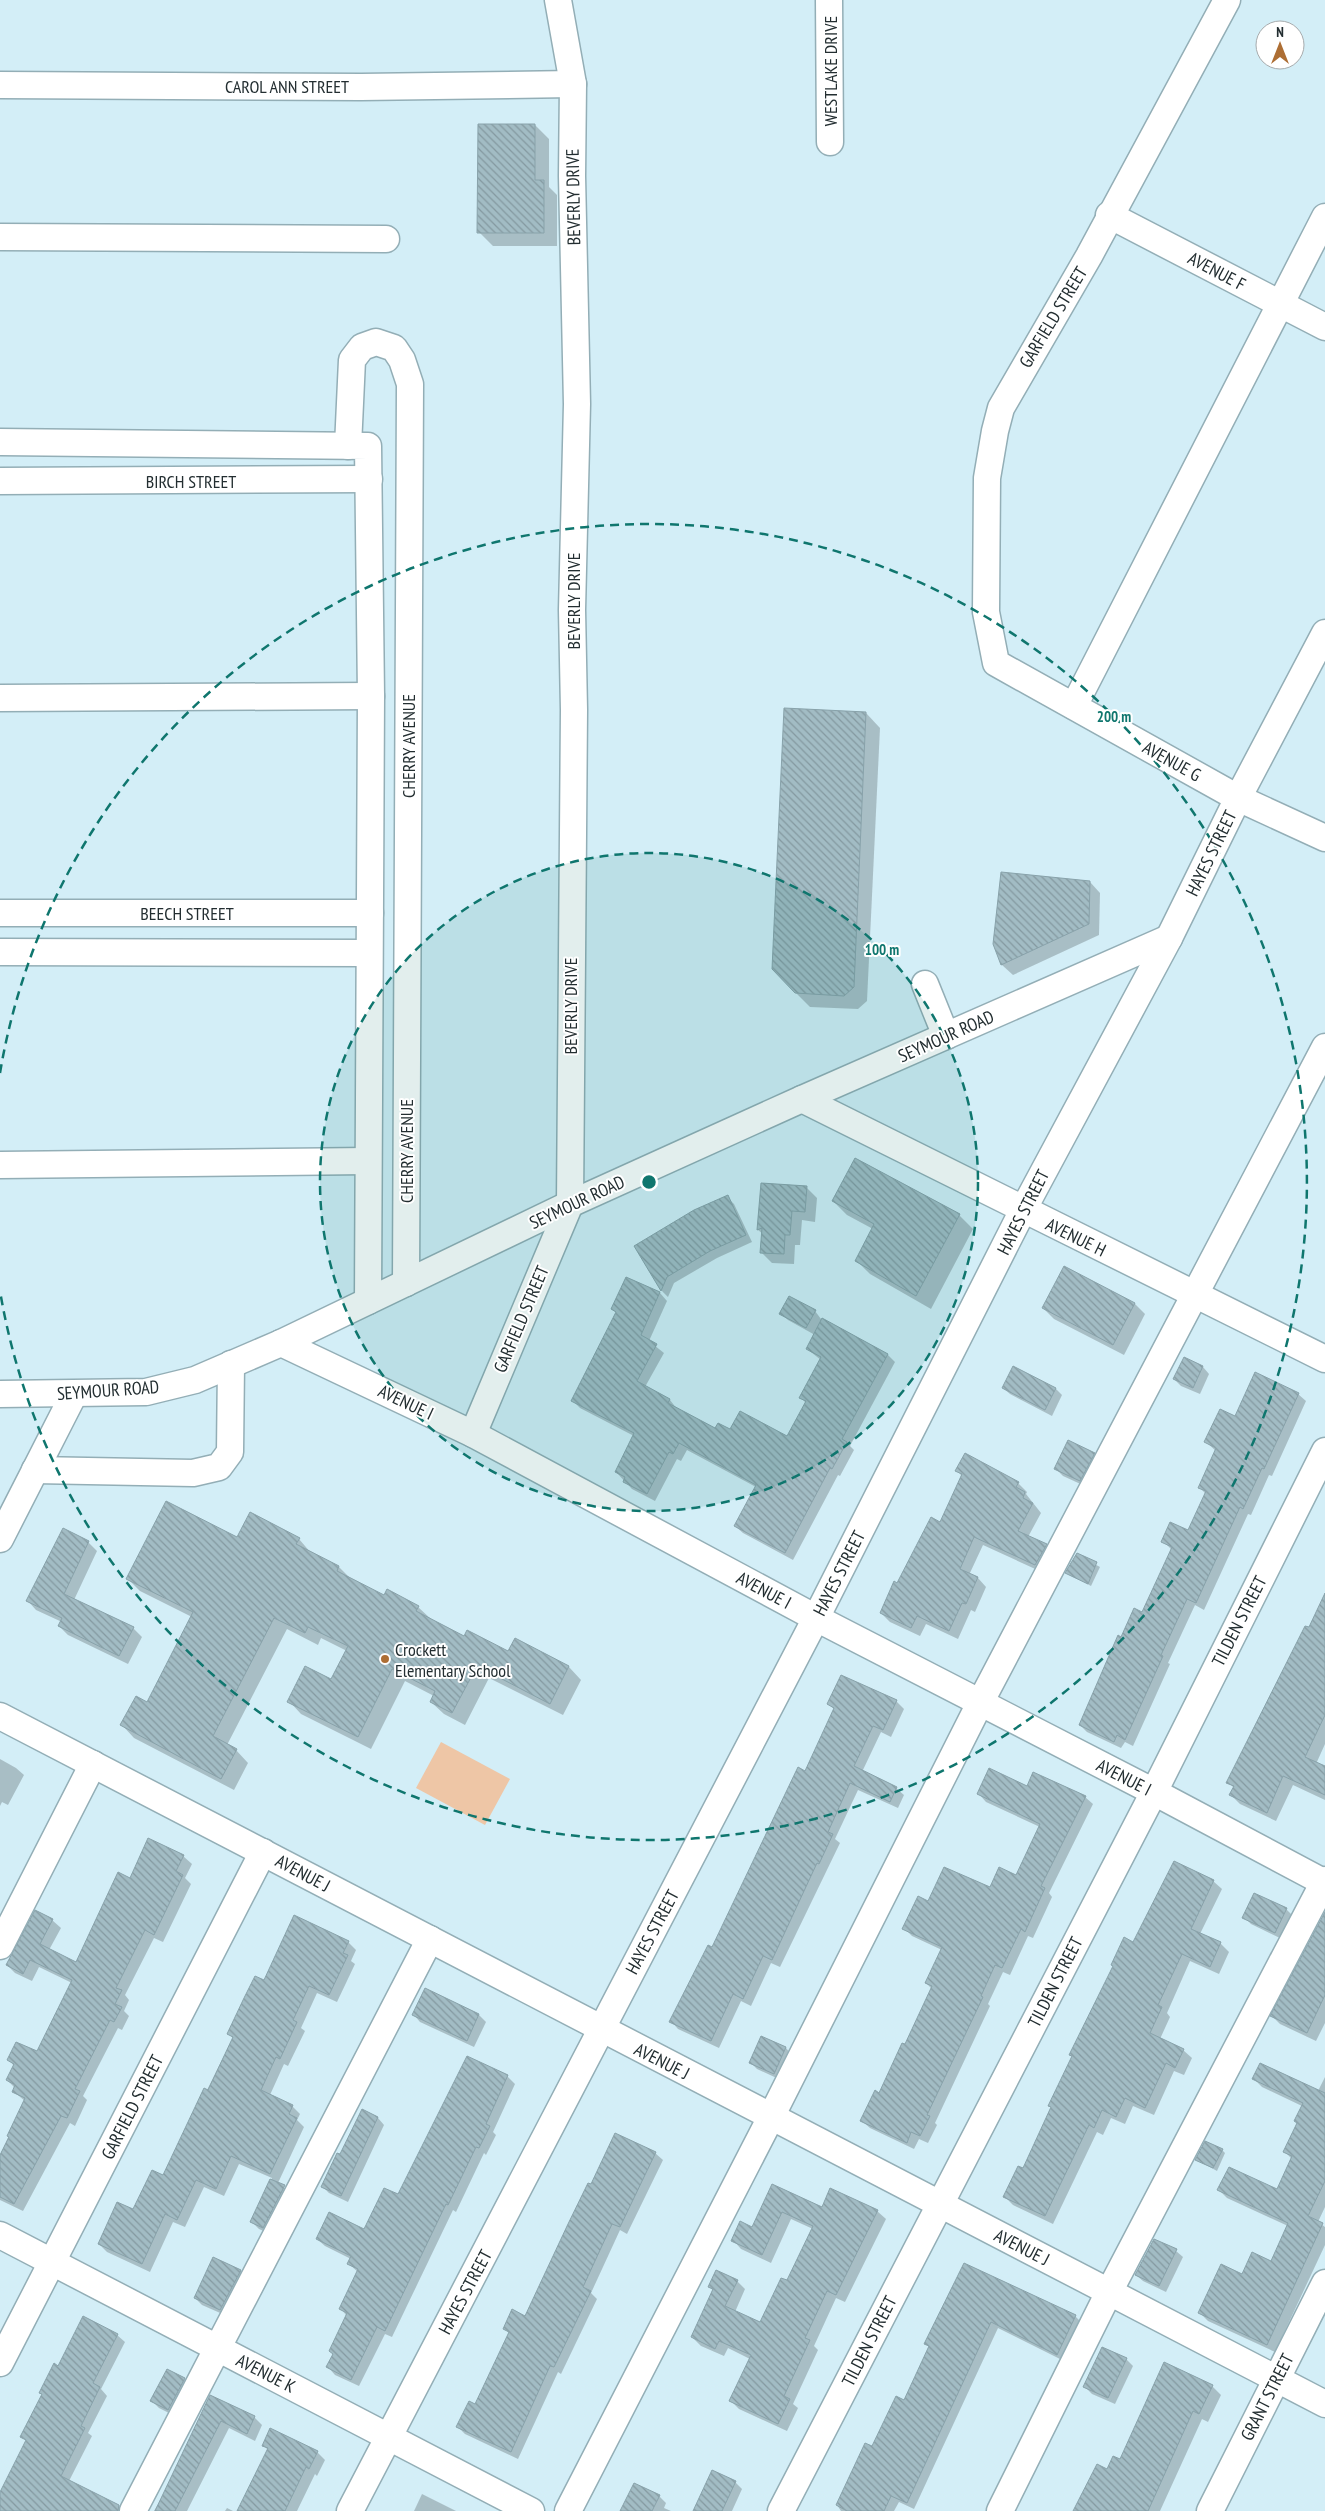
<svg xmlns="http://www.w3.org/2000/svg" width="1325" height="2511" font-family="'PT Sans Narrow',sans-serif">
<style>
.green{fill:#eec6a6}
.shadow{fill:#0003}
.building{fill:url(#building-back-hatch);stroke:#88a2aa}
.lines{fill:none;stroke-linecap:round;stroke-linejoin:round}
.minor-casing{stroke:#93aeb6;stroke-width:29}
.minor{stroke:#fff;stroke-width:26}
.ring{fill:none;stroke:#0f766e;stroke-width:2.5;stroke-dasharray:9 6}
.poi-dot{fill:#ad6e34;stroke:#fff;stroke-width:2}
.labels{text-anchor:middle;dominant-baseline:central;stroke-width:4;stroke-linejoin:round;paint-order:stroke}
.street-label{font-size:18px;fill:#232e31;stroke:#fff}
.poi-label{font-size:18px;fill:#232e31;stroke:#fff;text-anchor:start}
.centre{fill:#0f766e;stroke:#fff;stroke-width:2.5}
.ring-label{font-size:15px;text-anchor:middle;font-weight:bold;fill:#0f766e;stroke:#fff;stroke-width:4;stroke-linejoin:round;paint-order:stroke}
</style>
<defs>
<pattern id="building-back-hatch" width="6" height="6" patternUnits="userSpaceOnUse" patternTransform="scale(1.25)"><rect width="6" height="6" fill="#a2bcc4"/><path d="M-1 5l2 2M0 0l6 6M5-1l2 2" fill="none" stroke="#8499a0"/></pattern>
</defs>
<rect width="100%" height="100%" fill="#d3eef7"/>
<!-- green -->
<path class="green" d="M441,1742L510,1779L485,1825L416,1788Z"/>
<!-- shadow -->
<g class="shadow">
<path d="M535,125L549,139V187L557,195V246H493L479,232Z"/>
<path d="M866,713L880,728L867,1001L858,1009L810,1007L795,992Z"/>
<path d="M1090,882L1100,893L1099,935L1013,975L1002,965L995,944Z"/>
<path d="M762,1184L806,1187L817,1198L815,1222L802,1220L800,1245H795L794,1264L772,1263L761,1252L763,1234L758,1230Z"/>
<path d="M727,1197L734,1204L752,1242L717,1258L674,1283L668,1297L662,1291L635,1247Z"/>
<path d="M833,1201L959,1215L973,1229L931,1309L870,1274L856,1260L873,1229L847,1215Z"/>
<path d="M1064,1267L1135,1304L1145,1314L1124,1355L1054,1319L1043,1308Z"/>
<path d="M627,1278L660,1293L667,1301L649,1341L664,1353L645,1387L670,1400L677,1409L716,1429L788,1437L806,1403L801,1398L821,1360L807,1349L815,1335L788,1320L781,1314L815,1311L821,1319L888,1355L895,1362L850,1446L854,1450L840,1476L838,1475L793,1560L743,1533L735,1526L756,1487L687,1450L681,1461L677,1459L655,1501L632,1489L616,1472L634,1436L580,1408L572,1400L617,1313L613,1309Z"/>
<path d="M1203,1367L1209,1374L1200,1394L1181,1386L1174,1379Z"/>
<path d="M1003,1388L1056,1389L1062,1395L1052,1416L1010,1394Z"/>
<path d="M1298,1394L1306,1401L1272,1476L1269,1475L1251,1515L1248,1514L1204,1610L1195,1605L1168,1663L1170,1664L1133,1746L1125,1742L1121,1748L1087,1732L1080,1725L1122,1638L1143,1613L1172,1550L1163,1541L1189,1532L1206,1494L1199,1487L1216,1451L1206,1442L1235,1418Z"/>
<path d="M1094,1454L1101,1460L1087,1487L1063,1476L1056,1469Z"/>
<path d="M957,1471L1018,1483L1027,1492L1026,1494L1041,1513L1028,1537L1046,1545L1055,1554L1044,1573L983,1545L969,1575L978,1578L986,1587L975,1612L971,1610L958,1639L926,1624L920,1636L890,1622L881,1613L941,1523L962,1476Z"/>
<path d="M238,1539H299L311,1553L339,1567L351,1579L384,1597L418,1607L431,1619L465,1637L509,1653L515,1640L569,1667L581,1680L563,1715L489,1678L465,1725L444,1714L431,1702L434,1696L405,1681L371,1749L301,1714L289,1701L331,1681L347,1651L321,1638L318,1645L287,1629L227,1745L236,1750L248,1763L234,1790L134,1738L122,1725L148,1703L192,1617L140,1591L128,1579Z"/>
<path d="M88,1542L97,1551L74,1600L133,1628L142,1637L128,1664L68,1635L59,1626L62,1622L36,1610L28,1601Z"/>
<path d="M1078,1555L1100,1567L1091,1586L1067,1573Z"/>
<path d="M1325,1596V1744L1316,1764L1325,1768V1800L1293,1785L1276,1821L1240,1804L1231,1795L1234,1788L1228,1782Z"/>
<path d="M842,1676L896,1701L904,1709L891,1737L881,1732L862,1772L896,1788L904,1795L898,1808L858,1790L835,1839L840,1843L780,1967L771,1963L751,2006L741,2001L719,2048L678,2029L671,2021L712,1948L806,1772L835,1710L829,1704Z"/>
<path d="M0,1759L16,1768L24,1775L8,1805L2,1802L0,1806Z"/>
<path d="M1027,1787L1085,1797L1093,1804L1049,1893L1052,1897L1033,1938L1028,1936L1010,1975L1003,1972L988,2004L990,2006L935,2123L937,2125L928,2143L919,2139L914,2149L870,2128L862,2121L880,2094L905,2046L932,1989L926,1983L942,1950L912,1936L904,1928L929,1903L990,1889L1017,1876L1040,1827L986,1802L979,1794Z"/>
<path d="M183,1856L192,1864L185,1878L191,1884L163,1942L154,1938L125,1995L129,2000L124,2011L129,2016L122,2030L118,2028L83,2096L87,2100L75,2126L70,2123L23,2211L0,2200V2155L25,2101L14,2092L15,2088L7,2080L14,2066L9,2060L37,2053L72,1983L39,1967L32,1981L15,1973L7,1965L52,1920L61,1928L49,1950L77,1964L130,1880Z"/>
<path d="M1213,1881L1222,1889L1200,1934L1221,1944L1229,1952L1219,1974L1190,1961L1167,2013L1170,2017L1160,2039L1183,2050L1192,2058L1184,2075L1174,2071L1154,2115L1133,2106L1125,2124L1111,2118L1103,2135L1097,2132L1053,2224L1013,2205L1005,2197L1023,2170L1052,2108L1073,2057L1070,2054L1134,1944Z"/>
<path d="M1286,1909L1293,1916L1282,1939L1251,1924L1244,1917Z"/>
<path d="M1325,1928V2023L1316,2041L1280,2024L1272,2016Z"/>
<path d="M348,1942L356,1950L351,1961L355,1964L337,2002L317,1993L301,2028L305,2031L288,2066L284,2064L270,2095L292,2106L300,2114L297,2120L304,2127L278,2183L291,2193L270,2234L259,2229L252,2222L272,2178L239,2164L224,2196L204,2187L185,2227L173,2222L150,2272L107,2252L99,2244L134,2211L164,2176L233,2038L229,2034L265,1982Z"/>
<path d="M425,1990L479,2015L486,2022L474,2047L420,2022L414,2015Z"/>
<path d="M762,2038L786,2048L792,2055L781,2080L757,2069L750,2062Z"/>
<path d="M507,2076L515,2084L493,2132L496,2135L486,2155L484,2153L456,2212L453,2210L392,2337L385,2334L359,2386L335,2375L328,2367L347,2316L340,2308L358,2272L349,2264L351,2259L325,2246L317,2239L364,2231Z"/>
<path d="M1325,2077V2207L1318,2222L1325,2227V2245L1275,2352L1208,2321L1200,2313L1243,2276L1271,2263L1288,2226L1227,2198L1219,2190L1278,2191L1292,2159L1285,2152L1298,2124L1302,2106L1262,2087L1254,2079L1318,2091Z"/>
<path d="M362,2111L378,2118L384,2125L348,2202L329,2193L322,2186L341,2156Z"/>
<path d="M1222,2150L1225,2153L1217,2171L1197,2160Z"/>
<path d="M655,2153L663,2160L627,2234L620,2230L591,2293L597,2299L561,2374L558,2372L518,2459L465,2434L458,2427L476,2406L510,2334L504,2328L526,2317Z"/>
<path d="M773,2186L822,2208L877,2211L886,2219L845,2302L836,2298L814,2346L818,2350L793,2404L798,2408L787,2431L739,2409L731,2401L750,2359L728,2348L724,2356L701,2346L692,2337L714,2291L709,2287L737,2281L745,2289L735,2312L761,2324L788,2282L813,2229L791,2219L771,2263L741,2249L733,2240L753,2229Z"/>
<path d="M1176,2251L1183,2257L1166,2292L1143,2281L1136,2275Z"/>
<path d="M214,2258L241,2271L247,2278L227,2316L202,2305L195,2298Z"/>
<path d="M964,2265L1075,2316L1082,2323L1064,2361L998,2328L914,2509L899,2502L894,2511H841L837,2505L904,2401L930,2348L925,2343Z"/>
<path d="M117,2335L125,2342L101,2389L107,2396L88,2433L92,2436L69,2481L119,2506L124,2511H0V2495L27,2442L22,2436L59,2367Z"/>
<path d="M1126,2359L1133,2366L1115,2404L1092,2394L1085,2387Z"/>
<path d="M184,2379L191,2386L175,2416L159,2408L152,2401Z"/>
<path d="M1212,2386L1221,2395L1208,2422L1202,2419L1160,2511H1075L1108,2470Z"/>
<path d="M211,2396L254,2417L262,2425L255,2441L229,2428L187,2511H154L175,2475Z"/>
<path d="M263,2445L317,2452L325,2460L317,2476L315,2474L297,2511H239L268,2450Z"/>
<path d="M735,2482L742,2489L732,2511H711Z"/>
<path d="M422,2494L456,2511H414Z"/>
<path d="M659,2496L666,2503L664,2508L671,2511H622Z"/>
<path d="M227,2508L233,2511H225Z"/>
</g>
<!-- building -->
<g class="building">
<path d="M478,124H535V180H544V233H477Z"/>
<path d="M784,708L866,712L854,987L844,996L795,993L772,969Z"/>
<path d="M1001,872L1090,881L1089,924L1001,965L993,944Z"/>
<path d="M855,1158L960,1214L916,1296L855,1261L874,1224L832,1201Z"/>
<path d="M761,1183L807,1186L805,1212L792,1211L790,1235H785L784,1254L760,1253L762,1228L757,1230Z"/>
<path d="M728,1195L746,1235L710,1251L667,1277L661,1291L634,1246L694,1210Z"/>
<path d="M1064,1266L1135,1303L1113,1345L1042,1308Z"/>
<path d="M626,1277L660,1292L641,1335L657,1344L637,1381L670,1399L668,1403L715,1428L718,1423L730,1429L740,1411L787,1436L806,1401L799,1398L821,1357L806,1349L822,1318L888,1354L842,1439L847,1442L832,1469L830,1468L785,1553L734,1526L756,1485L679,1443L673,1454L669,1452L647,1494L623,1482L625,1477L615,1472L634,1433L571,1401L616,1312L611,1309Z"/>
<path d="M789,1296L816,1310L806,1328L779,1314Z"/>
<path d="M1184,1357L1203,1366L1193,1388L1173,1379Z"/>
<path d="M1013,1366L1056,1388L1045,1410L1002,1388Z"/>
<path d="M1255,1372L1299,1393L1264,1469L1262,1468L1243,1509L1240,1507L1196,1603L1187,1599L1161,1655L1163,1656L1125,1740L1117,1735L1114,1742L1079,1725L1118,1635L1121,1637L1134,1608L1142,1612L1172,1547L1161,1542L1170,1522L1188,1530L1206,1491L1198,1488L1216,1448L1204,1442L1220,1409L1235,1416Z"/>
<path d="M1068,1440L1095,1453L1080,1481L1054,1469Z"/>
<path d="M965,1453L1019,1482L1016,1487L1025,1492L1023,1498L1033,1503L1018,1531L1047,1544L1035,1565L974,1537L960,1569L978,1577L966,1604L962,1603L949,1631L917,1616L911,1628L880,1613L894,1581L897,1583L931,1517L940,1522L962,1474L955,1471Z"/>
<path d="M166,1501L237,1537L250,1512L300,1538L296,1544L339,1566L337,1571L384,1595L387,1589L419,1606L416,1611L464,1636L467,1630L508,1651L515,1638L569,1666L550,1704L477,1666L452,1713L430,1702L435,1691L392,1669L358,1737L287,1702L305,1666L331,1679L348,1646L308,1627L305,1633L274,1618L213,1736L237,1749L221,1779L120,1725L136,1696L147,1702L193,1612L126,1579Z"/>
<path d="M63,1528L89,1541L64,1594L134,1627L119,1656L58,1626L62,1618L26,1601Z"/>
<path d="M1077,1553L1097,1562L1088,1584L1065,1573Z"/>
<path d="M1325,1593V1715L1305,1757L1325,1766V1795L1283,1776L1267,1813L1229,1795L1234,1786L1226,1783L1305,1626L1309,1627Z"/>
<path d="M841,1675L897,1700L883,1730L873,1726L854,1766L897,1787L890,1802L850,1783L828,1832L833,1834L819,1864L817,1863L772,1960L763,1956L743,1999L733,1994L711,2041L669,2022L708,1945L712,1947L798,1767L805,1771L834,1708L827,1704Z"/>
<path d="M989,1768L1027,1786L1033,1772L1086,1796L1041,1886L1045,1888L1025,1932L1021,1929L1002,1968L995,1965L981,1996L983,1997L927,2115L930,2116L920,2136L911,2132L907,2143L860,2121L875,2090L879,2093L902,2043L905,2044L932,1986L925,1983L942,1947L902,1929L918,1896L928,1901L944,1867L990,1887L999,1867L1016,1875L1040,1824L977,1794Z"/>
<path d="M148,1838L184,1855L176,1871L183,1875L154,1935L145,1930L116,1988L122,1990L115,2004L122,2007L114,2022L110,2020L75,2089L80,2091L67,2118L61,2116L14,2204L0,2197V2155L9,2137L7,2136L25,2098L12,2092L15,2085L6,2080L14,2064L7,2060L16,2042L37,2051L72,1980L30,1960L23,1974L6,1965L35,1910L53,1919L40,1944L76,1962L118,1872L130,1878Z"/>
<path d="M1174,1861L1214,1880L1191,1929L1221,1942L1210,1967L1182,1954L1158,2005L1162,2007L1150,2033L1184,2049L1175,2068L1166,2063L1145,2108L1125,2098L1116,2117L1102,2110L1094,2128L1089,2125L1045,2216L1003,2197L1018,2166L1023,2168L1051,2107L1048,2106L1072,2056L1069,2055L1113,1966L1111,1965L1124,1937L1133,1942Z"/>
<path d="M1254,1893L1287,1908L1275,1933L1242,1918Z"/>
<path d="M1325,1912V1995L1307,2033L1270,2016Z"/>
<path d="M294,1915L349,1941L343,1953L348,1955L329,1995L309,1986L293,2020L297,2022L280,2059L276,2057L261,2090L293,2105L289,2114L297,2118L270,2174L231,2156L216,2189L196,2180L177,2220L165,2214L142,2264L98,2244L117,2202L133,2209L152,2170L163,2175L204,2088L208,2090L233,2037L227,2034L244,1998L255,1976L264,1980Z"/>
<path d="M425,1988L479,2014L467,2041L412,2015Z"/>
<path d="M761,2036L786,2047L774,2074L749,2063Z"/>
<path d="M467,2056L508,2075L486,2124L490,2126L479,2148L476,2147L448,2205L446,2204L385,2331L377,2327L351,2380L326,2367L333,2354L329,2351L347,2313L339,2309L358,2269L347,2264L351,2256L316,2239L329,2212L364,2229L384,2188L398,2194Z"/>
<path d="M1260,2063L1325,2093V2181L1308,2216L1323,2223L1267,2345L1198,2313L1221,2264L1242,2274L1252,2252L1271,2261L1288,2223L1217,2190L1229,2167L1277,2189L1292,2156L1283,2152L1297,2123L1294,2121L1303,2103L1252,2079Z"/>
<path d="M362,2109L378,2117L341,2196L321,2187L337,2153L340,2154Z"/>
<path d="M615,2133L656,2152L620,2227L612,2224L583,2287L591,2291L554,2367L550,2366L511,2452L456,2427L469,2401L475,2404L509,2332L503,2329L512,2309L525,2316L568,2224L588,2183L591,2184Z"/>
<path d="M1205,2141L1223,2149L1213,2168L1195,2160Z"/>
<path d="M270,2179L285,2185L263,2228L250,2222Z"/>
<path d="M772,2184L822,2207L830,2188L878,2210L836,2295L827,2291L805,2338L810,2340L784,2396L790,2399L778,2424L729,2401L751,2355L719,2341L715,2349L691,2337L713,2289L708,2287L716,2270L738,2280L725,2306L760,2322L781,2278L787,2280L813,2226L782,2212L762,2255L731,2241L740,2221L752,2227Z"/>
<path d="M1154,2239L1177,2249L1159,2286L1135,2275Z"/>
<path d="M213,2257L241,2270L220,2310L194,2298Z"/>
<path d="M964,2263L1076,2315L1057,2355L991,2322L907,2503L891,2496L884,2511H847L836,2505L865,2443L872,2446L896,2396L904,2400L929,2346L924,2344Z"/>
<path d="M83,2316L118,2334L93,2383L100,2387L81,2426L85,2428L61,2476L119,2505L118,2511H0V2492L26,2440L20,2437L42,2394L39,2393L54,2363L58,2366Z"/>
<path d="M1102,2347L1127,2358L1108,2398L1083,2387Z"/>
<path d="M1164,2362L1213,2385L1199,2414L1193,2411L1148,2511H1073L1097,2464L1107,2469L1113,2456L1120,2459Z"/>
<path d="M167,2369L185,2378L168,2410L150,2401Z"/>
<path d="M210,2395L255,2416L247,2434L221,2421L175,2511H155Z"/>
<path d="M270,2428L318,2451L309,2469L306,2467L285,2511H237L268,2448L262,2446Z"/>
<path d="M712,2470L736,2481L722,2511H693Z"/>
<path d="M634,2483L660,2495L652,2511H620Z"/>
</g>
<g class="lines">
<defs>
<g id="minor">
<path d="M829,0L830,142"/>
<path d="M1227,0L1089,256L1001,408L995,431L987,478L986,612L996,663L1238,798L1325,838"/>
<path d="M0,85L361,87L573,84"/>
<path d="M1109,215L1325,327"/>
<path d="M0,237L386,239"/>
<path d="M0,442L368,446L371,696L368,1301"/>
<path d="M348,446L352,360L362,347L376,342L394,348L402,360L410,384L406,1283"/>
<path d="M0,481L369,479"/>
<path d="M0,698L371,696"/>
<path d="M1074,706L1325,217"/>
<path d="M0,913H370"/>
<path d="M0,952L368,953"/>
<path d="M925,984L946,1036"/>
<path d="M802,1099L1325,1359"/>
<path d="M0,1165L368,1161"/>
<path d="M281,1343L473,1434L816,1618L1154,1792L1325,1883"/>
<path d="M0,1394L146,1392L195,1380L281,1343L570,1204L802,1099L1169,938"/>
<path d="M473,1434L570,1204L574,710L572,610L577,404L572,176L573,84L558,0"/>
<path d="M35,1470L193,1473L219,1467L230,1452L231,1364"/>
<path d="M0,1539L74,1394"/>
<path d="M0,1716L1325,2404"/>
<path d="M0,1946L93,1764"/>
<path d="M0,2235L531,2511"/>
<path d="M0,2363L263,1852"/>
<path d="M133,2511L430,1939"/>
<path d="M350,2511L816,1618L1023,1210L1169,938L1238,798L1325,633"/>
<path d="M568,2511L771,2117L980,1703L1325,1047"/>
<path d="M781,2511L1154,1792L1325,1451"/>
<path d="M1000,2511L1109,2292L1325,1880"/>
<path d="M1210,2511L1325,2283"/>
</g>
</defs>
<!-- minor casing -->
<use href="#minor" class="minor-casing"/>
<!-- minor -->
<use href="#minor" class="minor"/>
</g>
<!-- distance rings -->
<circle cx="649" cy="1182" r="329" fill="#0f766e" fill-opacity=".12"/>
<g class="ring">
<circle cx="649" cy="1182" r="329"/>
<path d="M0 1073A658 658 0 1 1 0 1291"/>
</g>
<!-- markers -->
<circle class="poi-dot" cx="385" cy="1659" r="5"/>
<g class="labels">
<!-- street labels -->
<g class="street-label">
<text transform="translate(830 71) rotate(-90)">WESTLAKE DRIVE</text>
<text x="287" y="86">CAROL ANN STREET</text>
<text transform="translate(573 197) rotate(-91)">BEVERLY DRIVE</text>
<text transform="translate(1217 271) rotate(28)">AVENUE F</text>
<text transform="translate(1053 317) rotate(-59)">GARFIELD STREET</text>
<text x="191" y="481">BIRCH STREET</text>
<text transform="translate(573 601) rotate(-90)">BEVERLY DRIVE</text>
<text transform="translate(408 746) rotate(-90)">CHERRY AVENUE</text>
<text transform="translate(1172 761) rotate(29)">AVENUE G</text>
<text transform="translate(1211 853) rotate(-64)">HAYES STREET</text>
<text x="187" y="913">BEECH STREET</text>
<text transform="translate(570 1006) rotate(-90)">BEVERLY DRIVE</text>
<text transform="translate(946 1036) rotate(-24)">SEYMOUR ROAD</text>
<text transform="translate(406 1151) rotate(-90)">CHERRY AVENUE</text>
<text transform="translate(577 1202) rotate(-25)">SEYMOUR ROAD</text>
<text transform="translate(1023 1212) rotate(-63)">HAYES STREET</text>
<text transform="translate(1076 1237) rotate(26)">AVENUE H</text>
<text transform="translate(521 1319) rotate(-67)">GARFIELD STREET</text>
<text transform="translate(108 1390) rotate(-4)">SEYMOUR ROAD</text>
<text transform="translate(406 1402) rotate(25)">AVENUE I</text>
<text transform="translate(839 1573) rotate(-63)">HAYES STREET</text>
<text transform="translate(764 1590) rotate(28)">AVENUE I</text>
<text transform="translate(1239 1621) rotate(-63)">TILDEN STREET</text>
<text transform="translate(1124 1777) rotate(27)">AVENUE I</text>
<text transform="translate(303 1873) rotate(28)">AVENUE J</text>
<text transform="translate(652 1932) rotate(-62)">HAYES STREET</text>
<text transform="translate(1055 1982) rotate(-63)">TILDEN STREET</text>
<text transform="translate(662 2061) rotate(27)">AVENUE J</text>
<text transform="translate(132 2107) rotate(-63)">GARFIELD STREET</text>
<text transform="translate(1022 2247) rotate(27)">AVENUE J</text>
<text transform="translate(465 2292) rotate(-62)">HAYES STREET</text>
<text transform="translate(869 2341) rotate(-63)">TILDEN STREET</text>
<text transform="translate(266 2373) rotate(27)">AVENUE K</text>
<text transform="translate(1267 2397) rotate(-63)">GRANT STREET</text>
</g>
<!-- poi labels -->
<g class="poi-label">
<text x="395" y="1649">Crockett<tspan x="395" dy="21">Elementary School</tspan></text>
</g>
</g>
<circle cx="649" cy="1182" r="8" class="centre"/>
<g class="ring-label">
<text x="1114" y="722">200 m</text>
<text x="882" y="955">100 m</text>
</g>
<!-- north arrow -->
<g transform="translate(1280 45)"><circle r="24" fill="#ffffff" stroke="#a7abad"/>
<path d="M0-4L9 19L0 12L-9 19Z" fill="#ad6e34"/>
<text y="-8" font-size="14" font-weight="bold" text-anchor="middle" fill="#232e31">N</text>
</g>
</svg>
